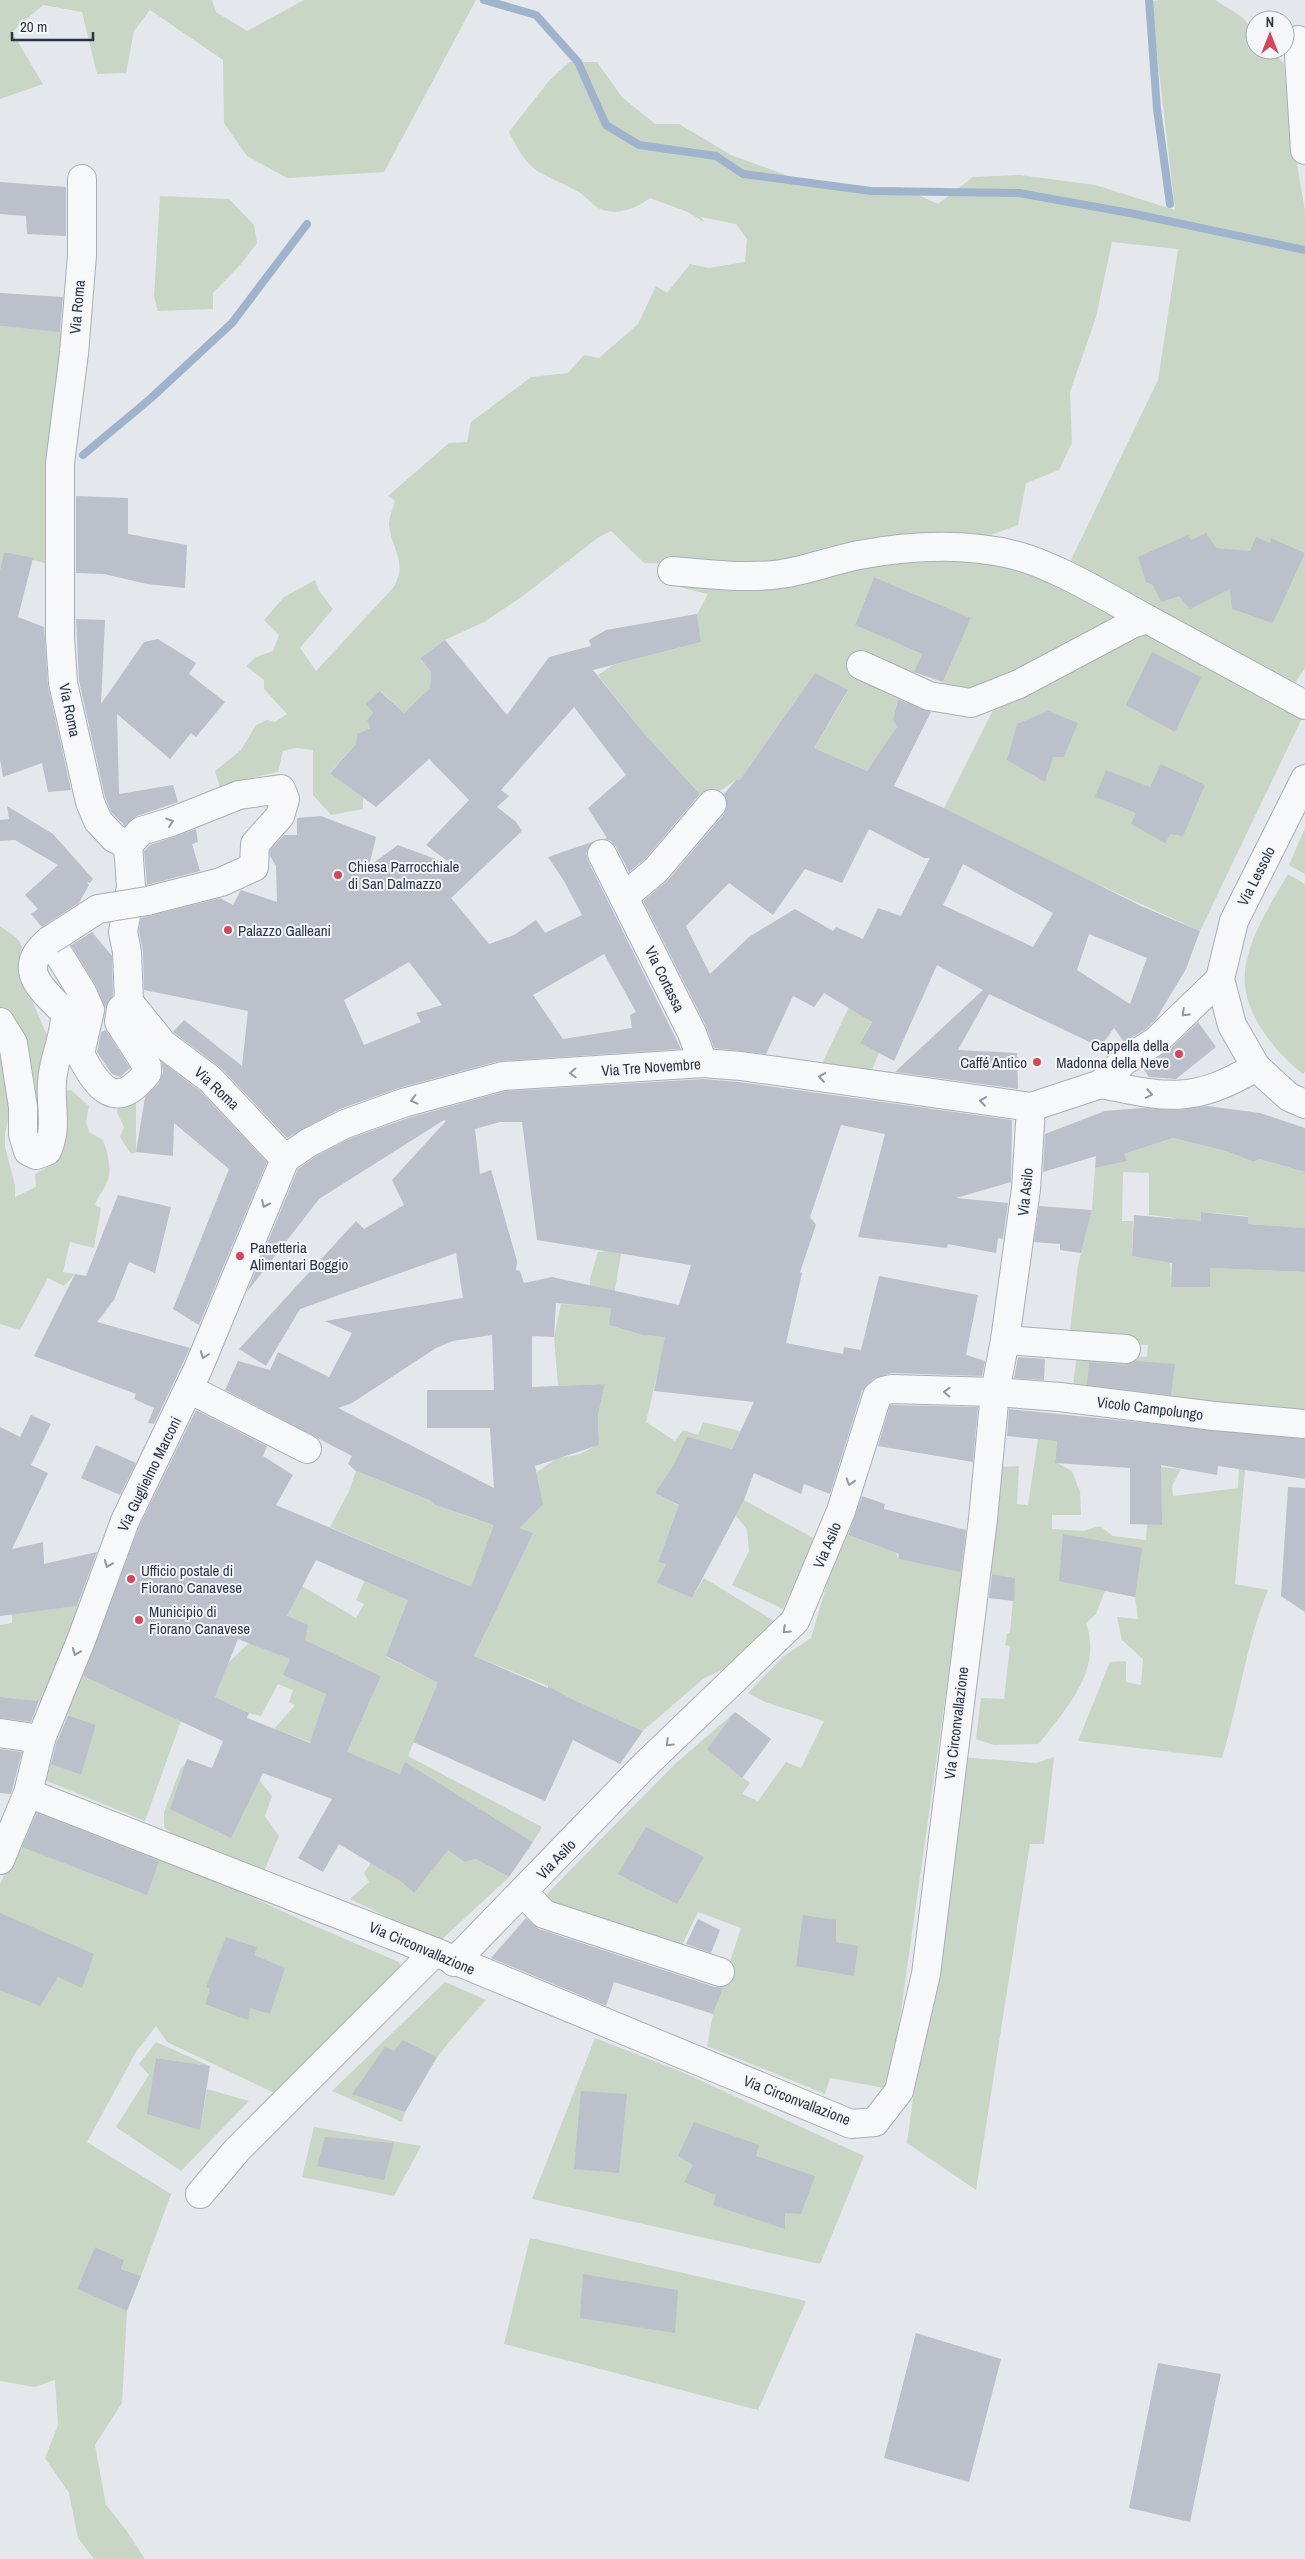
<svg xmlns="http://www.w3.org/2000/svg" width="1305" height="2559" font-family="'Archivo Narrow',sans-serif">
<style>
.green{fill:#c9d6c5;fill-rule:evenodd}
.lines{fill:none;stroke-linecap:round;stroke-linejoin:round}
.stream{stroke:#9fb4cc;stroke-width:8}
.building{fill:#bbc0ca;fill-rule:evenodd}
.minor-casing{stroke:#a9aeb7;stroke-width:30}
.minor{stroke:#f7f8fa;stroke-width:28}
.minor-bridge-casing{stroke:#a9aeb7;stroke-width:30;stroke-linecap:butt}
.minor-bridge{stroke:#f7f8fa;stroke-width:28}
.oneway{stroke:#9196a0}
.poi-dot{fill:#d1495b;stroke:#f4f6f9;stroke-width:2}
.labels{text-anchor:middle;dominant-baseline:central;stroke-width:4;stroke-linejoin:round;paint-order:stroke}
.street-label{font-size:15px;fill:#2b3445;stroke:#f4f6f9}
.poi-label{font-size:15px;fill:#2b3445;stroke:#f4f6f9;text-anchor:start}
</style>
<rect width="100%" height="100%" fill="#e4e7ec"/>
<!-- green -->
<g class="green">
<path d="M0,0H212L216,12L247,31L304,0H476L384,172L287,178L247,156L224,123L223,60L150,10L134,31L126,73L97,74L82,12L43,5L12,32L43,84L0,99Z"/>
<path d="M1159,0H1215L1242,17L1255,32V50H1271L1284,64L1289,117L1305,211V668L1291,689L1069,564L1158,380L1178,249L1112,242L1096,317L1070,392L1072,443L1059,470L1026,483L1018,525L975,541L798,566L644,563L611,531L599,537L520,598L484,622L445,640L420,658L431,672L430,688L404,713L381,691L366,704L373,713L367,720L370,728L357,734L356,744L330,772L363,797V809L331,815L313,795V750L295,748L283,751L278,772L255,777L222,794L215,771L241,750L256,725L267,720L275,722L287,714L264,689V680L246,666L256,657L273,651L279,635L264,620L284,597L315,580L319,591L333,609L300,648L316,671L393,588C409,562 391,550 389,524C389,517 393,508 395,501L388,496L449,443L467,442L471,422L531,377L568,373L584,355L599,358L638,324L656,286L667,293L690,264L709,268L745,262L747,239L736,224L701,217L704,222L688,212L650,198C636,208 621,215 603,210C595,208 586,197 579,192C539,170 531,177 509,132L548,82L569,62H597L622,97L655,124H679L731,155L819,187H901L938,204L973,177L1020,175L1095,185L1175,210L1151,1Z"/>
<path d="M160,196L229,199L254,225L257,243L241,264L213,293V309L158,311L154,297Z"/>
<path d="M0,326L66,332L51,565L4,552L0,570Z"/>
<path d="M1001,557L1130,621L996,689H940L971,618L874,577L855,625L922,654L913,676L899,694L893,720L900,731H895L867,771L814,748L848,691L815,673L740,780H736L706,800L642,731L598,675L613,665L701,642L697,614L708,594L671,585L690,576Z"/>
<path d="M1144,632L1305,712L1200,931L1071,872L944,808L997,702Z"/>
<path d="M1305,828V874L1289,865Z"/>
<path d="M1288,874L1305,884V1072L1303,1074C1272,1049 1237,1007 1246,964C1252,932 1272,902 1288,874Z"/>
<path d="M0,926C21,941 27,942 18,968L51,1045L42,1126L36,1137L0,1008Z"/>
<path d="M859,986L876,1013L860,1043L879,1053L869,1077L819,1070Z"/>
<path d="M0,1043L13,1100L5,1133V1147L15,1185V1197L36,1187L35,1174C76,1154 65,1131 57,1093L71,1090L89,1106L86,1122L89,1132L103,1140C107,1151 112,1168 108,1180C105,1189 98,1195 95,1205L101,1208L94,1248L70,1242L63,1272L75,1274L64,1286L48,1278L20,1330L0,1324Z"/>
<path d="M136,1099V1152L131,1154L120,1137L124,1127L117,1112L120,1102Z"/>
<path d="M1173,1138L1226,1151L1254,1162L1259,1159L1305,1172V1228L1248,1224V1216L1202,1212L1198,1261L1170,1263L1171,1287H1210V1268L1305,1272V1417L1072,1394L1077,1353L1147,1357L1148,1345L1069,1338L1078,1265L1092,1210L1095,1168L1126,1161L1124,1154ZM1123,1172L1149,1173V1215L1175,1218L1170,1262L1132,1256L1133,1221H1122Z"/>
<path d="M610,1251L621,1254L609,1325L642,1335L679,1338V1355L662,1354L646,1422L675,1441L683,1430L698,1435L703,1422L740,1431L732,1449L726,1448L674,1464L655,1493L691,1512L673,1521L658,1562L666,1564L658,1583L692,1598L704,1578L779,1624L742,1661L704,1678L643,1731L576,1701L548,1686L474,1656L532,1533L498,1518L446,1654L428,1633L452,1579L330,1527L349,1491L356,1471L429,1500L435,1505L478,1520L543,1504L538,1480L533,1475L557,1458L578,1455L599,1444L598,1415L605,1384L558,1386L554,1337L561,1304L590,1306V1279L598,1252Z"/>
<path d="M1038,1439L1057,1441L1055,1462L1072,1471L1080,1492L1081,1515H1052V1529L1083,1531L1100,1526L1113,1536L1146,1540L1151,1466L1181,1469L1172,1486L1173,1496L1238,1488L1240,1447L1247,1448L1235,1584L1268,1590C1246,1643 1239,1703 1222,1758L1078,1741L1110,1662L1126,1661V1682L1141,1685L1143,1659L1122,1640L1117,1617L1138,1619L1135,1597L1105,1591L1096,1614L1086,1623C1103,1671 1066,1708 1039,1744L994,1745L976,1739L981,1698L1004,1699L1010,1646L1005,1645L1007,1634L1010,1632L1015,1578L984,1573L1001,1467L1019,1466L1017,1504L1028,1505Z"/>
<path d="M744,1500L815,1539L783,1609L732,1585L749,1551L747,1529L735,1515Z"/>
<path d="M842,1533L896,1553L898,1559L963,1572L890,2089L830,2078L825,2094L707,2046L713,2014L741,1928L698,1912L678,1953L542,1899L675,1764L735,1712L771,1739L742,1777L750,1783L742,1794L758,1801L786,1762L801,1768L824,1721L765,1702L748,1693L784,1656L811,1638Z"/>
<path d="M365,1580L411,1601L400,1621L386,1657L454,1691L426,1711L408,1756L542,1827L533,1842L456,1794L274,1729L295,1705L289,1702L293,1690L278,1684L261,1716L249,1713L205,1692L218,1690L228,1663L249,1643L290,1659L284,1675L326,1694L318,1720L353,1738L381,1676L305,1640L287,1616L302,1586L356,1618L364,1604L356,1600Z"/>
<path d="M86,1605L46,1702L0,1697V1625L12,1623V1614Z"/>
<path d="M74,1672L181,1721L145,1821L42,1779L47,1762L81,1775L96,1725L61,1712Z"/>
<path d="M959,1757L1037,1763L1054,1757L1044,1844H1030L976,2190L907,2143Z"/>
<path d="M186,1763L246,1789L252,1771L272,1796L265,1816L279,1836L264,1871L176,1837L164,1827V1812L181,1768Z"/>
<path d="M30,1807L213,1879L310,1924L399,1962L402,1970L285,2098L167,2042L156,2026L136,2052L87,2142L171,2194L141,2276L121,2269L124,2260L95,2247L77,2289L127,2311L122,2403L95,2445L106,2505L126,2530L145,2559H94L78,2538L69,2493L45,2458L58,2425L55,2380L34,2387L0,2381V1884L18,1846Z"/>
<path d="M429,1834L463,1862L476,1859L509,1877L439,1942L350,1899L369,1882L364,1873L390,1836Z"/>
<path d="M445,1982L486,2000C455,2035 415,2077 402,2122L332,2091Z"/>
<path d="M595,2038L682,2072L864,2156L820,2264L532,2199Z"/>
<path d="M156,2042L210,2066L156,2058L148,2114L200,2129L207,2089L249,2101L181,2171L116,2127L149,2075L139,2064Z"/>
<path d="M314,2127L421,2146L394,2196L302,2177Z"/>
<path d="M530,2238L806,2301L758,2410L504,2344Z"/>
</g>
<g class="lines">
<!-- stream -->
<g class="stream">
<path d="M484,0L536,15L578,62L606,125L639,145L716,156L743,174L871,191L1019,193L1135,214L1305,250"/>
<path d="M1149,0L1157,109L1170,204"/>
<path d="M83,455L150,399L232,323L307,224"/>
</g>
</g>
<!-- building -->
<g class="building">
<path d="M0,182L66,187V236L27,234L26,216L0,214Z"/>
<path d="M0,293L63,297L60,332L0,326Z"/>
<path d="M76,496L128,498V534L187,545L185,588L147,584L104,574L76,573Z"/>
<path d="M1206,533L1216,548L1250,551L1256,537L1270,543L1271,538L1305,553L1273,623L1232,609L1230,589L1190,609L1179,596L1161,602L1153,585L1146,582L1138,557L1188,535L1191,540Z"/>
<path d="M4,552L33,558L18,617L44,627L48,686L71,790L48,792L42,763L3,777L0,759V570Z"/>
<path d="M874,577L971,618L943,682L914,672L922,654L855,625Z"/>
<path d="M697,614L701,642L593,670L642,731L700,794L645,859L629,872L616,847L611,841L604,839L607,838L588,808L626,775L574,707L501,790L509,796L497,807L516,822L522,831L451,898L489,944L514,935L536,920L545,933L582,915L564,881L548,857L592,842L586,853L588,861L681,1049L499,1061L399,1088L340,1109L287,1138L221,1068L173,1032L184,1020L242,1066L248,1011L144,990L143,951L139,932L141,918L220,898L233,905L241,890L277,902L276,866L270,856V850L284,835H297V818L321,816L376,837L369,866L398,845L454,866L426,845L469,800L429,759L376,807L330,773L356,744L357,734L370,728L367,720L373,713L366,704L380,691L404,713L430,688L431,672L420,658L445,640L507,715L549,657L591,646L589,640L606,630ZM604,954L636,1012L630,1015L632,1028L563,1039L533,995ZM409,962L442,1005L416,1013L421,1022L364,1045L344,1000Z"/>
<path d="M76,619L105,620L101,704L144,642L158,639L196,663L189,674L225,702L196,737L191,733L170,759L117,714L119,794L173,785L178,802L137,816L125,826L111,812L105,797L79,681Z"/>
<path d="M1152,652L1201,677L1175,732L1126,705Z"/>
<path d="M815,673L848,690L814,748L867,771L897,727L893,720L898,699L931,712L894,786L944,808L1141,906L1200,931L1186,969L1156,1019L1146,1029L1124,1042L1114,1028L1100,1047L989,994L958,1050L1017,1053L1018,1089L895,1072L983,990L937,965L894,1061L860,1043L872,1022L824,993L814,1007L793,996L766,1054L714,1048L706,1026L643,901L668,880L724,814L727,806L724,794L736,780H740ZM869,829L924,858H930L901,916L878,908L863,939L836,927L833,931L795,909L749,937L710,974L686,926L729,883L773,915L805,869L842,883ZM963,864L1053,913L1033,947L943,905ZM1089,934L1147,958L1130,1004L1077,970Z"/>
<path d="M1048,711L1078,723L1064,757H1053L1045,782L1007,760L1017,724Z"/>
<path d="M1161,764L1205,785L1183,836L1171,834L1165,843L1131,824L1136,813L1095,797L1106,770L1150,787Z"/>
<path d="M7,806L53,834L93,879L90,883L87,882L89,885L79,903L42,927L31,914L38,909L25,895L58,865L15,840L0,841V820L9,819Z"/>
<path d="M196,829L198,842L192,844L200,871L147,885L144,851L150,845Z"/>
<path d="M92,932L112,956L113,995L105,1009L96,986L71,945Z"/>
<path d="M1198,1022L1216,1047L1176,1079L1149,1077L1143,1068L1167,1052Z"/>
<path d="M106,1030L130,1068L120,1077L112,1074L97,1052L101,1032Z"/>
<path d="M162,1062L200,1091L267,1162L199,1325L173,1309L229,1169L174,1123L173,1156L136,1152L145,1097L159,1083L163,1073Z"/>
<path d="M703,1079L739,1082L1012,1120L1011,1182L956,1198L1008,1203L1003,1239L998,1238L996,1253L948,1244L947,1248L858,1237L885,1134L841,1125L810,1217L816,1225L800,1272L802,1273L786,1343L843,1354L844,1347L861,1350L879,1276L978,1295L966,1355L985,1361L982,1376L891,1373L873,1379L862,1391L830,1494L804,1484L801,1494L754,1473L744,1500L692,1598L657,1583L666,1564L658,1562L679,1505L655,1493L674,1464L687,1437L732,1449L754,1402L654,1391L665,1337L642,1335L609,1325L611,1308L556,1303L554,1337L532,1336V1387L605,1384L598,1415L599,1445L535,1466L543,1504L520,1528L533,1533L474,1656L548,1688V1686L576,1701L643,1731L620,1764L573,1740L545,1801L413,1742L438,1683L386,1656L408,1600L316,1560L287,1616L308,1625L305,1640L381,1676L347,1752L400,1774L405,1762L533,1842L509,1877L476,1859L464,1862L448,1850L414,1893L402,1882L339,1844L323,1872L298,1858L332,1799L263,1773L231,1838L170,1809L187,1759L212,1768L223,1741L83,1676L139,1527L196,1410L267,1446L263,1456L293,1475L276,1505L471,1587L494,1525L435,1505L429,1500L356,1471L348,1464L352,1456L225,1390L238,1361L270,1370L278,1352L329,1377L352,1333L325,1321L463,1298L456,1253L300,1309L266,1366L239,1349L356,1221L364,1229L404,1205L392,1180L446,1121L444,1120L319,1199L247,1292L298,1169L316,1156L351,1138L408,1118L506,1091ZM500,1122H522L537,1240L691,1265L679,1305L552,1277L524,1283L520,1271L516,1270L517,1261L491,1170L480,1174L475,1129ZM492,1335L494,1390H427V1428H490L494,1488L338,1408L352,1403L436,1348L453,1341ZM238,1639L290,1659L283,1675L326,1694L310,1743L247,1718L249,1713L215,1697Z"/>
<path d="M1207,1106L1260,1113L1305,1128V1172L1259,1159L1254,1162L1226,1151L1173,1138L1124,1154L1127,1161L1095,1168L1096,1156L1043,1172L1045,1134L1105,1111L1142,1108L1180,1110Z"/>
<path d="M118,1195L171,1207L155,1273L129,1262L114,1300L97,1322L190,1348L154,1424L148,1423L154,1408L134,1399L136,1394L34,1356L75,1274L86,1276Z"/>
<path d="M1039,1206L1092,1210L1081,1253L1060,1250V1244L1034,1242Z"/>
<path d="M1201,1212L1248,1217V1224L1305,1228V1272L1210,1268V1287H1171L1172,1263L1132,1256L1134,1215L1201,1221Z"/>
<path d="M1018,1357L1045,1359L1044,1380L1014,1378Z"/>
<path d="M1136,1361L1175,1364L1171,1395L1087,1385L1089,1362L1125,1365Z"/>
<path d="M890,1405L978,1407L973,1462L878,1446Z"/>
<path d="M1009,1409L1305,1439V1479L1218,1466L1217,1475L1161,1465L1162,1525L1130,1524V1468L1055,1463L1057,1441L1007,1436Z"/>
<path d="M31,1415L51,1424L31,1465L48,1473L12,1549L43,1542L44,1564L97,1552L77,1606L0,1616V1427L20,1437Z"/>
<path d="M96,1445L136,1463L120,1495L81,1478Z"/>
<path d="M1288,1487L1305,1488V1612L1281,1596Z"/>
<path d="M862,1496L885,1504L884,1509L966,1530L961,1572L898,1559L899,1554L848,1535Z"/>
<path d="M1063,1534L1142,1548L1135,1597L1059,1581Z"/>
<path d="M992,1574L1015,1578L1014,1601L989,1598Z"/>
<path d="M0,1697L39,1701L31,1722L0,1718Z"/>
<path d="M735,1712L771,1739L742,1778L707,1749Z"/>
<path d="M68,1715L96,1725L81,1775L51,1764L56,1744Z"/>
<path d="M0,1749L22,1752L11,1794L0,1793Z"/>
<path d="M37,1813L159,1861L147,1895L22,1847Z"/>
<path d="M646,1827L704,1857L677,1904L618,1874Z"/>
<path d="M0,1913L94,1954L82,1988L58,1977L40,2006L0,1990Z"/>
<path d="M803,1915L836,1920V1942L858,1946L854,1976L796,1966Z"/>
<path d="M526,1918L539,1929L715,1987H723L713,2014L614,1982L606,2006L491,1958Z"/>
<path d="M698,1919L720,1930L711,1953L686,1944Z"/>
<path d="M226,1937L257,1947L254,1955L285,1968L270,2014L250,2008L248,2020L205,2004L210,1989L206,1987Z"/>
<path d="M403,2040L437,2057L405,2112L352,2094L385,2047L394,2051Z"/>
<path d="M156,2058L210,2066L200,2130L147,2114Z"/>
<path d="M581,2091L627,2094L619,2173L574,2169Z"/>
<path d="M694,2122L759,2145L756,2156L815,2176L801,2214L785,2213V2229L713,2205L716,2195L684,2182L693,2165L678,2156Z"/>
<path d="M325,2137L394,2143L384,2180L317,2166Z"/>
<path d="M95,2247L124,2260L121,2269L141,2276L127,2311L77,2289Z"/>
<path d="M583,2274L678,2290L675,2333L580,2318Z"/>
<path d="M916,2333L1001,2359L969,2482L884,2458Z"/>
<path d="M1158,2363L1221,2374L1190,2522L1129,2508Z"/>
</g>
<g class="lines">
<defs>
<g id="minor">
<path d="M1298,40L1305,150"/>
<path d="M82,179V255L74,353L60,463V637L63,683L90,802L98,821L114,838L128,845"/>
<path d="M672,571C708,574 745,579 781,574C808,570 833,560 859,555C908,546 965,543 1014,555C1053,564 1110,599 1147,619"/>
<path d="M861,665L929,696L971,703L1019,684L1132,624L1147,619L1305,705"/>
<path d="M1305,779L1234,921L1220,979L1232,1025L1256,1067L1289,1097L1305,1104"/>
<path d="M128,845L131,887L123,932L127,952L129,1002L163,1044L210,1079L285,1159"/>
<path d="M128,845L141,831L171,822L239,795L281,789L285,799L280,816L255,844L254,867L221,882L147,901"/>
<path d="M602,854L692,1033L703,1063"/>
<path d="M625,896L656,870L712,804"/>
<path d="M0,1022L13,1043L23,1107V1134L28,1151L36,1155L47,1151C58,1128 50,1106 52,1082C53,1058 66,1036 65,1013C42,989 14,969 50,940L82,992L90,1010L80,1054C98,1089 116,1112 147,1073V1066L119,1022L121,1009L129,1002"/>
<path d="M1101,1084C1169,1098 1193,1104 1256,1067"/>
<path d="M285,1159L308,1143L345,1124L403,1103L503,1076L703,1063L741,1066L1031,1107L1101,1084L1124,1061L1156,1041L1220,979"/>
<path d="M1005,1340L1126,1349"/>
<path d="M189,1389L307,1449"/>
<path d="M0,1733L41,1739"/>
<path d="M28,1793L435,1952L851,2124L875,2122L899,2091L926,1974L983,1519L995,1392L1005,1340L1026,1189L1031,1107"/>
<path d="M0,1860L28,1793L41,1739L82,1638L125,1521L198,1369L285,1159"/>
<path d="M524,1893L544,1914L720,1972"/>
<path d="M454,1962L644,1766L795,1621L841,1511L877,1396L883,1391L891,1389L995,1392L1060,1397L1214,1416L1305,1424"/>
<path d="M200,2194L237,2150L435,1952"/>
</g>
</defs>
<!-- minor casing -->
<use href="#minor" class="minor-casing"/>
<!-- minor -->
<use href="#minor" class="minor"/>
<defs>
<path id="minor-bridge" d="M50,940L98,909L147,901"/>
</defs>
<!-- minor-bridge casing -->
<use href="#minor-bridge" class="minor-bridge-casing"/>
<!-- minor-bridge -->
<use href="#minor-bridge" class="minor-bridge"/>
</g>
<!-- one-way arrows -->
<defs><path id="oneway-chevron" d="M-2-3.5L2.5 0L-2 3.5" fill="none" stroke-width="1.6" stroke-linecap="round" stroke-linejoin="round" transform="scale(1.25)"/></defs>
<g class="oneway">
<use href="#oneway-chevron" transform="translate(170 822) rotate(-19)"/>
<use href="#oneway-chevron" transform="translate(1185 1013) rotate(136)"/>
<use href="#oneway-chevron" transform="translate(573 1073) rotate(177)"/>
<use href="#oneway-chevron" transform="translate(822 1077) rotate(-172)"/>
<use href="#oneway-chevron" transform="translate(1149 1094) rotate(11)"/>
<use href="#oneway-chevron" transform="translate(414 1100) rotate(165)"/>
<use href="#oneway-chevron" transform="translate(983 1101) rotate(-172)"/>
<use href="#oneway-chevron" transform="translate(265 1204) rotate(114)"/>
<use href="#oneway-chevron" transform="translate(204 1355) rotate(111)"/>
<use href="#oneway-chevron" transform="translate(947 1392) rotate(-177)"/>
<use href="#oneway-chevron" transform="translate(850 1482) rotate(107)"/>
<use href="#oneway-chevron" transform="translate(108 1564) rotate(112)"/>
<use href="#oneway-chevron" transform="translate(786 1630) rotate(136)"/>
<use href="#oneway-chevron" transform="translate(76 1652) rotate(112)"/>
<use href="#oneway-chevron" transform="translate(669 1743) rotate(136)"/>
</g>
<!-- markers -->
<g class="poi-dot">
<circle cx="338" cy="875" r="5"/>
<circle cx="228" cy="930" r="5"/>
<circle cx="1179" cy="1054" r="5"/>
<circle cx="1037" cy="1062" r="5"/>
<circle cx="240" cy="1256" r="5"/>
<circle cx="131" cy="1579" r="5"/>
<circle cx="139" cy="1620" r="5"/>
</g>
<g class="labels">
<!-- street labels -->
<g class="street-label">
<text transform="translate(77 307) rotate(-85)">Via Roma</text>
<text transform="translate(70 710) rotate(78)">Via Roma</text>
<text transform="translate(1256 876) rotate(-63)">Via Lessolo</text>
<text transform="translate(665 979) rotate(64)">Via Cortassa</text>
<text transform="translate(651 1067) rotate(-4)">Via Tre Novembre</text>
<text transform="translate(217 1088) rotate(43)">Via Roma</text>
<text transform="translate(1025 1192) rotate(-84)">Via Asilo</text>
<text transform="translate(1150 1408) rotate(7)">Vicolo Campolungo</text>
<text transform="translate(149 1474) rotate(-64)">Via Guglielmo Marconi</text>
<text transform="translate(827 1545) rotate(-67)">Via Asilo</text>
<text transform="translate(956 1723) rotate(-83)">Via Circonvallazione</text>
<text transform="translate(556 1859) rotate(-46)">Via Asilo</text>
<text transform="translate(422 1948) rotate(23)">Via Circonvallazione</text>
<text transform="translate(797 2100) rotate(21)">Via Circonvallazione</text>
</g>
<!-- poi labels -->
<g class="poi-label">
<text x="348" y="866">Chiesa Parrocchiale<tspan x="348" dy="17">di San Dalmazzo</tspan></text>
<text x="238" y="930">Palazzo Galleani</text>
<text x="1169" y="1045" text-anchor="end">Cappella della<tspan x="1169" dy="17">Madonna della Neve</tspan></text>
<text x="1027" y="1062" text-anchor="end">Caffé Antico</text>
<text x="250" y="1247">Panetteria<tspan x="250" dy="17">Alimentari Boggio</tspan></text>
<text x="141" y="1570">Ufficio postale di<tspan x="141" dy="17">Fiorano Canavese</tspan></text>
<text x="149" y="1611">Municipio di<tspan x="149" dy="17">Fiorano Canavese</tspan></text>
</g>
</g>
<!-- north arrow -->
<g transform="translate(1270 35)"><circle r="24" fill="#f4f6f9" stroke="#a4a8b1"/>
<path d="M0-4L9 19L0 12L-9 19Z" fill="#d1495b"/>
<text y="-8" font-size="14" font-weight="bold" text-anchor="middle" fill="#2b3445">N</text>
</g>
<!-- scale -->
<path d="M12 32v8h81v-8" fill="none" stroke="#2b3445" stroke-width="2.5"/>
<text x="20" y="32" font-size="15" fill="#2b3445" stroke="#f4f6f9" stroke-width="4" paint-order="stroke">20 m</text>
</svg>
